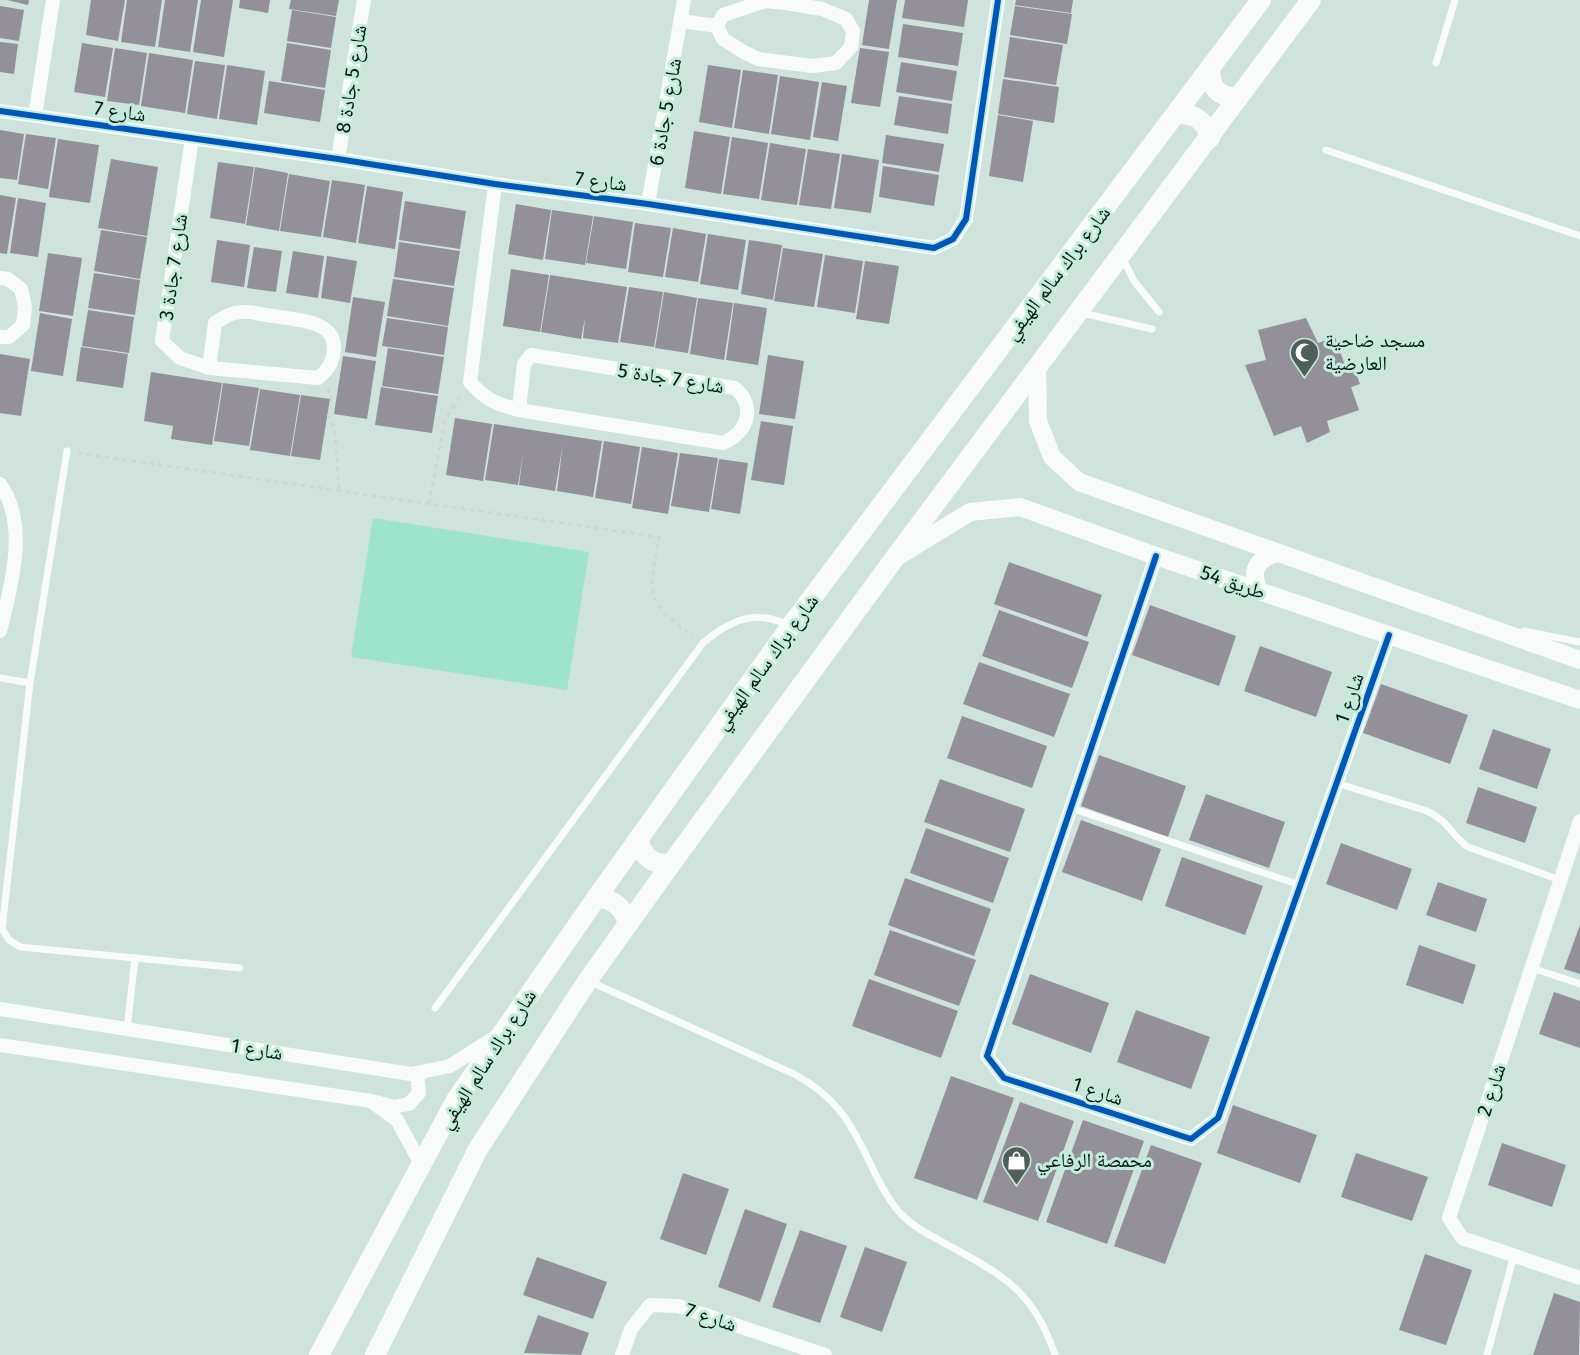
<svg xmlns="http://www.w3.org/2000/svg" width="1580" height="1355" font-family="'Fira Sans','Noto Naskh Arabic',sans-serif">
<style>
.green{fill:#9ee3cc}
.building{fill:#949099}
.lines{fill:none;stroke-linecap:round;stroke-linejoin:round}
.path{stroke:#ced5d2;stroke-width:3;stroke-dasharray:4.5 4.5;stroke-linecap:butt}
.service{stroke:#f8fbfa;stroke-width:7}
.minor{stroke:#f8fbfa;stroke-width:14}
.tertiary{stroke:#f8fbfa;stroke-width:18}
.secondary{stroke:#f8fbfa;stroke-width:20}
.cycleway-casing{stroke:#c4ecdd;stroke-width:10}
.cycleway{stroke:#0057b8;stroke-width:6}
.labels{text-anchor:middle;dominant-baseline:central;stroke-width:6;stroke-linejoin:round;paint-order:stroke}
.street-label{font-size:20px;fill:#091813;stroke:#c4ecdd}
.poi-label{font-size:20px;fill:#091813;stroke:#c4ecdd;text-anchor:start}
</style>
<rect width="100%" height="100%" fill="#cde3db"/>
<!-- green -->
<path class="green" d="M373,518L589,552L567,690L351,657Z"/>
<!-- building -->
<g class="building">
<path d="M7,0H29L28,5Z"/>
<path d="M91,0H125L118,41L86,35Z"/>
<path d="M127,0H162L155,47L121,42Z"/>
<path d="M165,0H198L190,52L158,47Z"/>
<path d="M201,0H233L224,57L193,52Z"/>
<path d="M240,0H270L268,13L239,8Z"/>
<path d="M291,0H339L336,16L289,9Z"/>
<path d="M869,0H897L889,49L862,45Z"/>
<path d="M905,0H968L964,27L902,18Z"/>
<path d="M1016,0H1073L1071,13L1015,5Z"/>
<path d="M0,6L24,10L19,41L0,38Z"/>
<path d="M1015,6L1072,14L1067,44L1010,35Z"/>
<path d="M292,10L336,17L331,48L287,41Z"/>
<path d="M903,24L963,33L958,66L898,57Z"/>
<path d="M1010,37L1063,45L1056,85L1004,77Z"/>
<path d="M0,42L18,44L14,74L0,72Z"/>
<path d="M82,43L113,48L105,97L74,92Z"/>
<path d="M287,43L331,50L325,88L281,81Z"/>
<path d="M115,48L147,53L139,105L107,101Z"/>
<path d="M860,48L889,52L880,107L851,103Z"/>
<path d="M149,53L193,60L185,113L141,106Z"/>
<path d="M195,61L225,65L217,119L187,114Z"/>
<path d="M901,62L957,71L952,101L896,92Z"/>
<path d="M227,65L265,71L257,125L219,119Z"/>
<path d="M708,65L741,70L732,128L699,122Z"/>
<path d="M743,70L778,75L769,134L734,128Z"/>
<path d="M780,76L819,82L810,140L771,134Z"/>
<path d="M1003,79L1059,87L1054,123L998,114Z"/>
<path d="M269,81L325,90L320,122L264,113Z"/>
<path d="M822,82L847,86L838,141L813,137Z"/>
<path d="M899,96L952,104L948,134L894,125Z"/>
<path d="M998,115L1033,121L1023,182L989,176Z"/>
<path d="M0,130L24,134L17,180L0,178Z"/>
<path d="M694,131L730,137L721,194L685,188Z"/>
<path d="M26,134L56,138L48,189L18,184Z"/>
<path d="M886,135L944,144L939,172L882,163Z"/>
<path d="M732,137L768,143L759,199L723,194Z"/>
<path d="M58,139L99,145L90,203L49,197Z"/>
<path d="M770,143L806,149L797,205L761,200Z"/>
<path d="M808,149L840,154L831,209L799,205Z"/>
<path d="M842,154L879,160L871,213L834,208Z"/>
<path d="M111,159L158,167L147,236L98,228Z"/>
<path d="M218,162L254,167L245,224L210,218Z"/>
<path d="M883,166L939,175L934,206L879,197Z"/>
<path d="M255,167L288,173L279,231L246,225Z"/>
<path d="M289,174L330,181L321,237L280,231Z"/>
<path d="M332,180L365,185L356,243L323,237Z"/>
<path d="M367,186L403,192L395,249L358,243Z"/>
<path d="M0,195L16,198L7,254L0,253Z"/>
<path d="M18,198L46,203L38,257L10,253Z"/>
<path d="M405,201L466,211L460,249L399,240Z"/>
<path d="M516,204L551,210L543,260L508,254Z"/>
<path d="M552,210L593,216L585,265L545,259Z"/>
<path d="M594,216L633,222L626,269L586,263Z"/>
<path d="M635,223L671,228L663,277L628,272Z"/>
<path d="M673,228L706,234L698,282L665,277Z"/>
<path d="M101,230L147,237L140,279L94,271Z"/>
<path d="M708,234L746,240L738,290L700,284Z"/>
<path d="M217,240L250,245L244,287L211,282Z"/>
<path d="M749,240L782,245L773,300L741,294Z"/>
<path d="M399,242L460,251L454,286L394,277Z"/>
<path d="M254,247L282,251L276,292L247,288Z"/>
<path d="M783,248L823,254L814,307L774,301Z"/>
<path d="M293,251L324,256L318,298L286,293Z"/>
<path d="M48,253L82,258L73,316L39,311Z"/>
<path d="M825,255L863,261L855,313L817,307Z"/>
<path d="M327,256L357,261L350,303L321,298Z"/>
<path d="M865,261L899,266L889,324L856,319Z"/>
<path d="M511,269L549,275L540,332L503,326Z"/>
<path d="M94,273L140,280L135,315L88,308Z"/>
<path d="M550,275L627,287L618,343L583,338L585,318L581,339L541,332Z"/>
<path d="M393,279L454,288L448,326L387,316Z"/>
<path d="M629,287L663,292L654,347L620,342Z"/>
<path d="M664,292L697,298L688,353L655,348Z"/>
<path d="M353,297L385,302L376,357L345,352Z"/>
<path d="M698,298L733,303L724,360L690,354Z"/>
<path d="M734,303L767,308L758,365L726,360Z"/>
<path d="M88,310L134,317L129,353L82,346Z"/>
<path d="M40,313L72,319L63,376L31,371Z"/>
<path d="M387,318L448,327L444,355L382,346Z"/>
<path d="M1306,318L1318,343L1335,337L1347,371H1355L1360,384L1351,387L1359,410L1327,421L1330,432L1307,443L1301,426L1274,436L1245,365L1266,360L1258,330Z"/>
<path d="M81,347L128,354L123,388L76,381Z"/>
<path d="M388,348L444,357L438,394L382,386Z"/>
<path d="M0,354L30,359L21,416L0,413Z"/>
<path d="M768,355L804,361L795,419L759,414Z"/>
<path d="M343,356L376,361L367,419L334,414Z"/>
<path d="M151,372L222,383L212,445L171,439L173,426L144,421Z"/>
<path d="M223,383L259,388L249,446L214,441Z"/>
<path d="M381,387L438,396L432,433L375,425Z"/>
<path d="M260,389L300,395L290,456L250,450Z"/>
<path d="M301,395L330,399L320,460L291,456Z"/>
<path d="M455,418L492,424L483,481L446,475Z"/>
<path d="M761,421L793,426L784,485L751,480Z"/>
<path d="M494,424L602,441L593,497L557,491L563,443L555,491L519,485L523,453L518,485L485,480Z"/>
<path d="M604,441L640,447L631,504L595,498Z"/>
<path d="M642,447L678,453L668,514L632,508Z"/>
<path d="M680,453L718,458L709,512L671,506Z"/>
<path d="M719,459L748,463L740,514L711,509Z"/>
<path d="M1009,562L1102,595L1087,637L994,604Z"/>
<path d="M1150,605L1236,636L1219,686L1132,655Z"/>
<path d="M999,610L1089,642L1072,688L982,656Z"/>
<path d="M1260,646L1332,672L1316,717L1244,691Z"/>
<path d="M979,662L1070,694L1054,737L963,704Z"/>
<path d="M1381,684L1468,715L1450,764L1363,733Z"/>
<path d="M962,716L1047,746L1032,788L947,758Z"/>
<path d="M1493,729L1551,749L1537,789L1479,769Z"/>
<path d="M1099,755L1186,786L1168,837L1081,806Z"/>
<path d="M940,779L1025,809L1010,852L924,822Z"/>
<path d="M1478,787L1537,807L1525,843L1466,823Z"/>
<path d="M1206,794L1285,822L1269,868L1189,840Z"/>
<path d="M1081,820L1161,849L1142,901L1062,872Z"/>
<path d="M926,828L1009,858L993,903L910,873Z"/>
<path d="M1341,843L1412,869L1397,910L1326,884Z"/>
<path d="M1182,857L1263,886L1245,935L1165,906Z"/>
<path d="M905,878L991,909L974,956L888,925Z"/>
<path d="M1438,882L1487,899L1476,932L1426,915Z"/>
<path d="M1580,925V974L1564,969Z"/>
<path d="M890,930L976,960L959,1006L874,975Z"/>
<path d="M1419,945L1476,965L1463,1004L1406,985Z"/>
<path d="M1030,974L1109,1003L1091,1053L1012,1024Z"/>
<path d="M869,979L958,1011L941,1058L852,1026Z"/>
<path d="M1554,992L1580,1001V1048L1539,1034Z"/>
<path d="M1136,1010L1210,1037L1191,1089L1117,1062Z"/>
<path d="M951,1076L1014,1098L977,1200L914,1178Z"/>
<path d="M1020,1102L1074,1121L1038,1221L983,1202Z"/>
<path d="M1233,1105L1317,1135L1300,1183L1217,1153Z"/>
<path d="M1083,1120L1144,1141L1107,1244L1046,1222Z"/>
<path d="M1502,1143L1566,1165L1552,1207L1488,1185Z"/>
<path d="M1151,1145L1202,1163L1165,1264L1114,1246Z"/>
<path d="M1356,1153L1428,1177L1412,1221L1341,1197Z"/>
<path d="M683,1173L729,1189L706,1255L660,1239Z"/>
<path d="M745,1209L787,1224L760,1302L718,1287Z"/>
<path d="M800,1230L847,1246L820,1323L772,1307Z"/>
<path d="M865,1247L907,1262L882,1332L840,1317Z"/>
<path d="M1425,1254L1472,1270L1446,1345L1399,1330Z"/>
<path d="M537,1257L607,1282L593,1319L523,1295Z"/>
<path d="M1554,1293L1580,1302L1579,1355H1533Z"/>
<path d="M538,1315L589,1333L581,1355L524,1353Z"/>
</g>
<g class="lines">
<!-- path -->
<g class="path">
<path d="M327,389L332,395L329,416L335,431L339,490"/>
<path d="M78,453L659,537C649,593 644,601 693,636"/>
<path d="M429,504L445,420L461,395"/>
</g>
<!-- service -->
<g class="service">
<path d="M1436,63L1455,0"/>
<path d="M1326,150L1580,236"/>
<path d="M1122,257L1134,281L1159,312"/>
<path d="M1082,313L1152,329"/>
<path d="M67,451L30,683L2,929L9,940L20,947L240,968"/>
<path d="M1524,631L1580,642"/>
<path d="M0,678L30,683"/>
<path d="M1336,783L1427,811C1449,821 1451,835 1468,847L1560,880"/>
<path d="M1071,808L1300,885"/>
<path d="M1532,968L1580,984"/>
<path d="M591,982L794,1074C837,1097 851,1123 871,1165C879,1182 887,1198 899,1212C913,1227 931,1236 948,1245C1004,1276 1034,1291 1055,1355"/>
<path d="M435,1008L703,643C730,620 755,609 788,625"/>
<path d="M127,1029L135,958"/>
<path d="M1487,1355L1514,1255"/>
</g>
<!-- minor -->
<g class="minor">
<path d="M765,1L786,3L822,9L846,19L853,31L851,47L836,63L813,66L758,59L742,51L723,39L717,26L723,15Z"/>
<path d="M681,21L717,26"/>
<path d="M0,111L338,159L495,184L648,204L934,248L953,239L966,219L998,0"/>
<path d="M35,116L53,0"/>
<path d="M192,138L162,341L180,358L209,368L318,378C326,372 331,366 333,356C341,320 298,320 273,316C263,315 251,311 241,312C231,312 223,318 215,323L209,368"/>
<path d="M338,159L364,0"/>
<path d="M495,184L470,382C486,400 496,404 519,410L723,443C747,433 757,407 735,388L531,355L524,364L519,410"/>
<path d="M648,204L684,0"/>
<path d="M0,278L8,279L21,289L25,307L23,325L9,337H0"/>
<path d="M0,484C29,524 11,587 0,631"/>
<path d="M1156,556L987,1056L1004,1078L1191,1139L1218,1118L1389,635"/>
<path d="M1580,821L1449,1218L1462,1238L1580,1278"/>
<path d="M0,1009L411,1074L450,1066L497,1036"/>
<path d="M0,1045L371,1101L397,1120L421,1164"/>
<path d="M376,1102L394,1107L409,1104L419,1093L417,1073"/>
<path d="M622,1355L631,1329L650,1305L678,1306L825,1355"/>
</g>
<!-- tertiary -->
<g class="tertiary">
<path d="M1037,366L1038,421L1052,457L1079,482L1580,660"/>
<path d="M895,558L970,512L1020,507L1156,556L1580,700"/>
<path d="M1259,591C1250,571 1256,559 1277,553"/>
</g>
<!-- secondary -->
<g class="secondary">
<path d="M1210,68C1210,88 1217,96 1238,98"/>
<path d="M1176,114C1195,113 1205,120 1210,138"/>
<path d="M638,839C643,857 652,865 671,864"/>
<path d="M597,897C615,900 623,907 628,924"/>
<path d="M319,1355L456,1100L597,897L790,627L1261,0"/>
<path d="M375,1355L478,1149L588,980L671,864L894,559L1311,0"/>
</g>
<defs>
<g id="cycleway">
<path d="M0,111L338,159L495,184L648,204L934,248L953,239L966,219L998,0"/>
<path d="M1156,556L987,1056L1004,1078L1191,1139L1218,1118L1389,635"/>
</g>
</defs>
<!-- cycleway casing -->
<use href="#cycleway" class="cycleway-casing"/>
<!-- cycleway -->
<use href="#cycleway" class="cycleway"/>
</g>
<!-- icons -->
<defs>
<symbol id="mosque-pin" viewBox="-11 -11 22 30"><path d="M0 17L-7.5 6A9.5 9.5 0 1 1 7.5 6Z" fill="#4e5f59" stroke="#c4ecdd"/><path d="M3.5-4.9A6 6 0 1 0 3.5 4.9A5 5 0 1 1 3.5-4.9Z" fill="#fff"/></symbol>
<symbol id="shop-pin" viewBox="-11 -11 22 30"><path d="M0 17L-7.5 6A9.5 9.5 0 1 1 7.5 6Z" fill="#4e5f59" stroke="#c4ecdd"/><path d="M-5-2.5h2.3a2.7 3.5 0 0 1 5.4 0H5L5.5 6h-11ZM-1.5-2.5h3a1.5 2.3 0 0 0-3 0Z" fill="#fff"/></symbol>
</defs>
<g fill-rule="evenodd">
<use href="#mosque-pin" x="1288" y="336" width="33" height="45"/>
<use href="#shop-pin" x="1000" y="1144" width="33" height="45"/>
</g>
<g class="labels">
<!-- street labels -->
<g class="street-label">
<text transform="translate(351 79) rotate(-81)">شارع 5 جادة 8</text>
<text transform="translate(120 111) rotate(8)">شارع 7</text>
<text transform="translate(665 112) rotate(-80)">شارع 5 جادة 6</text>
<text transform="translate(601 181) rotate(7)">شارع 7</text>
<text transform="translate(173 267) rotate(-82)">شارع 7 جادة 3</text>
<text transform="translate(1057 273) rotate(-53)">شارع براك سالم الهيفي</text>
<text transform="translate(671 378) rotate(9)">شارع 7 جادة 5</text>
<text transform="translate(1233 582) rotate(19)">طريق 54</text>
<text transform="translate(766 662) rotate(-54)">شارع براك سالم الهيفي</text>
<text transform="translate(1349 698) rotate(-71)">شارع 1</text>
<text transform="translate(257 1049) rotate(9)">شارع 1</text>
<text transform="translate(487 1059) rotate(-57)">شارع براك سالم الهيفي</text>
<text transform="translate(1491 1090) rotate(-72)">شارع 2</text>
<text transform="translate(1098 1091) rotate(18)">شارع 1</text>
<text transform="translate(711 1317) rotate(18)">شارع 7</text>
</g>
<!-- poi labels -->
<g class="poi-label">
<text x="1325" y="340">مسجد ضاحية<tspan x="1325" dy="23">العارضية</tspan></text>
<text x="1037" y="1160">محمصة الرفاعي</text>
</g>
</g>
</svg>
